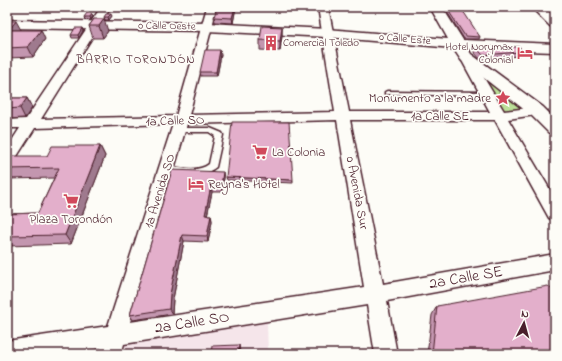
<svg xmlns="http://www.w3.org/2000/svg" width="562" height="361" font-family="'Indie Flower',sans-serif">
<style>
.built{fill:#f5e5ea}
.green{fill:#bbde98;stroke:#827e62}
.lines{fill:none;stroke-linecap:round;stroke-linejoin:round}
.service-casing{stroke:#4a1f2b;stroke-width:3}
.minor-casing{stroke:#4a1f2b;stroke-width:3}
.tertiary-casing{stroke:#4a1f2b;stroke-width:3}
.service{fill:#fdfcf7;fill-rule:evenodd}
.minor{fill:#fdfcf7;fill-rule:evenodd}
.tertiary{fill:#fdfcf7;fill-rule:evenodd}
.wall{fill:#c396af;stroke:#4a1f2b}
.shaded-wall{fill:#9f7a8e;stroke:#4a1f2b}
.building{fill:#e3afcb;stroke:#4a1f2b}
.labels{text-anchor:middle;dominant-baseline:central;stroke-width:3.5;stroke-linejoin:round;paint-order:stroke}
.far-street-label{font-size:11px;fill:#4a1f2b;stroke:#fdfcf7}
.far-poi-label{font-size:11px;fill:#4a1f2b;stroke:#fdfcf7;text-anchor:start}
.far-neighbourhood-label{font-size:12px;letter-spacing:1px;fill:#4a1f2b;stroke:#fdfcf7}
.poi-label{font-size:13px;fill:#4a1f2b;stroke:#fdfcf7;text-anchor:start}
.street-label{font-size:13px;fill:#4a1f2b;stroke:#fdfcf7}
.near-street-label{font-size:16px;fill:#4a1f2b;stroke:#fdfcf7}
</style>
<rect width="100%" height="100%" fill="#fdfcf7"/>
<filter id="ink" filterUnits="userSpaceOnUse"><feTurbulence type="fractalNoise" baseFrequency=".025" numOctaves="2"/><feDisplacementMap in="SourceGraphic" scale="8" xChannelSelector="R" yChannelSelector="G"/><feConvolveMatrix kernelMatrix="1 2 1 2 8 2 1 2 1" color-interpolation-filters="sRGB"/></filter>
<g filter="url(#ink)">
<!-- built -->
<path class="built" d="M267,321L268,354H121L125,341Z"/>
<!-- green -->
<path class="green" d="M474,70L523,108L500,112Z"/>
<g class="lines">
<defs>
<g id="service">
<path d="M387,91L487,92L490,94L487,96L385,94V92Z"/>
<path d="M176,128H210L222,133L223,135L216,167C203,178 180,175 164,171L163,169L167,166C180,168 198,173 209,164L215,136L209,132H179L175,130Z"/>
</g>
<path id="minor" d="M101,7H111L41,119L176,116L207,7H217L189,115L335,112L318,7H328L349,112H490L460,57L462,55H470L504,111L537,107L542,108L544,111L542,114L508,119L555,198V220L549,218L495,120H350L383,284L555,254V270L387,301L397,354H375L367,305L124,344L121,354H99L101,348L63,354H7V341L108,326L173,124L35,128L12,164L7,165V148L20,128H7V120L26,119ZM337,120L364,287L130,322L187,124Z"/>
<g id="tertiary">
<path d="M430,7H442L463,40L555,44V52L468,49L471,54L543,107L555,119V135L549,133L531,115L461,60L453,48L327,37L207,31L7,28V20L207,23L327,29L448,39Z"/>
<path d="M531,7H544L555,16V27L550,26Z"/>
</g>
</defs>
<!-- service casing -->
<use href="#service" class="service-casing"/>
<!-- minor casing -->
<use href="#minor" class="minor-casing"/>
<!-- tertiary casing -->
<use href="#tertiary" class="tertiary-casing"/>
<!-- service -->
<use href="#service" class="service"/>
<!-- minor -->
<use href="#minor" class="minor"/>
<!-- tertiary -->
<use href="#tertiary" class="tertiary"/>
</g>
<!-- wall -->
<g class="wall">
<path d="M236,7L233,23L215,22L214,17Z"/>
<path d="M444,7H459L480,37L479,39H464Z"/>
<path d="M93,16L91,20H85L84,17Z"/>
<path d="M112,16L109,20H105L104,17Z"/>
<path d="M94,19L108,31L103,38H93L89,26Z"/>
<path d="M7,21L21,30L45,39L33,57L7,58Z"/>
<path d="M282,27V36L280,51L260,50V40Z"/>
<path d="M82,28L83,31L79,38H72L71,35Z"/>
<path d="M474,46L520,52L518,56L481,60L473,51Z"/>
<path d="M221,55L217,76H201L200,72Z"/>
<path d="M7,98H27L32,108L25,118L7,119Z"/>
<path d="M100,146L105,156L71,244L7,246V214L38,213L54,178L9,179L7,176V161L47,156Z"/>
<path d="M172,170L224,178L222,192H212L207,215H211L212,221L208,242L184,241L173,299L172,314L133,320L130,315Z"/>
<path d="M226,177L293,180V183L227,180Z"/>
<path d="M437,306L555,354H427L432,315Z"/>
</g>
<!-- shaded-wall -->
<g class="shaded-wall">
<path d="M235,7H236L233,23L232,18Z"/>
<path d="M92,14L93,16L91,20L90,17Z"/>
<path d="M111,14L112,16L109,20L108,17Z"/>
<path d="M104,19L108,31L103,38L99,26Z"/>
<path d="M16,21L21,30H9Z"/>
<path d="M282,27V36L280,51V41Z"/>
<path d="M82,28L83,31L79,38L78,35Z"/>
<path d="M41,30L45,39L33,57L28,47Z"/>
<path d="M220,50L221,55L217,76L216,72Z"/>
<path d="M27,98L32,108L25,118L20,108Z"/>
<path d="M7,122L11,130L7,136Z"/>
<path d="M100,146L105,156L71,244L65,235Z"/>
<path d="M223,172L224,178L222,192L221,186Z"/>
<path d="M211,186L212,192L206,221L205,215Z"/>
<path d="M211,215L212,221L208,242L207,236Z"/>
<path d="M182,235L184,241L173,299L172,314L169,309L170,294Z"/>
<path d="M239,345L240,352V354H238Z"/>
</g>
<!-- building -->
<g class="building">
<path d="M217,7H235L232,18L214,17Z"/>
<path d="M446,7H459L465,14L480,37L465,36Z"/>
<path d="M87,13L92,14L90,17H84Z"/>
<path d="M106,14H111L108,17H104Z"/>
<path d="M94,19H104L99,26H89Z"/>
<path d="M7,21H16L9,30H41L28,47L7,48Z"/>
<path d="M262,26L282,27L280,41L260,40Z"/>
<path d="M75,28H82L78,35H71Z"/>
<path d="M474,46L520,47V52L483,55Z"/>
<path d="M205,50H220L216,72H200Z"/>
<path d="M7,98H27L20,108L7,109Z"/>
<path d="M232,122H289L293,180L226,177Z"/>
<path d="M52,146H100L65,235L7,236V214L38,213L59,168L7,169V161L10,156H47Z"/>
<path d="M172,170L223,172L221,186H211L205,215H211L207,236L182,235L170,294L169,309L130,315Z"/>
<path d="M548,286L555,292V354H432L437,306Z"/>
<path d="M239,345L238,354H211L212,346Z"/>
</g>
</g>
<!-- icons -->
<defs>
<symbol id="building-bare" viewBox="-9 -9 18 18"><path d="M-4-6H4V6H1V3H-1V6H-4ZM-2.5-4.3h1.7v1.8h-1.7ZM.8-4.3h1.7v1.8H.8ZM-2.5-1h1.7V.8h-1.7ZM.8-1h1.7V.8H.8Z" fill="#d1495b" stroke="#fdfcf7" stroke-width="2.5" paint-order="stroke"/></symbol>
<symbol id="hotel-bare" viewBox="-9 -9 18 18"><path d="M-6-4.5h1.5V1H6V5H4.5V3h-9V5H-6ZM-4 0a1.8 1.8 0 1 1 3.6 0ZM.5 0V-2.5h3Q6-2.5 6 0Z" fill="#d1495b" stroke="#fdfcf7" stroke-width="2.5" paint-order="stroke"/></symbol>
<symbol id="sight-bare" viewBox="-9 -9 18 18"><path d="M0-6L1.8-2.2L6-1.7L2.9 1.2L3.7 5.4L0 3.3L-3.7 5.4L-2.9 1.2L-6-1.7L-1.8-2.2Z" fill="#d1495b" stroke="#fdfcf7" stroke-width="2.5" paint-order="stroke"/></symbol>
<symbol id="supermarket-bare" viewBox="-9 -9 18 18"><path d="M-6-5.5h2.5l.6 2H6L4.5 2H-2.5L-4.4-4H-6ZM-1.5 3.2a1.3 1.3 0 1 0 .1 0ZM3 3.2a1.3 1.3 0 1 0 .1 0Z" fill="#d1495b" stroke="#fdfcf7" stroke-width="2.5" paint-order="stroke"/></symbol>
</defs>
<g fill-rule="evenodd">
<use href="#building-bare" x="260" y="32" width="22" height="22"/>
<use href="#hotel-bare" x="514" y="42" width="22" height="22"/>
<use href="#sight-bare" x="492" y="87" width="22" height="22"/>
<use href="#supermarket-bare" x="249" y="141" width="22" height="22"/>
<use href="#hotel-bare" x="185" y="173" width="22" height="22"/>
<use href="#supermarket-bare" x="60" y="190" width="22" height="22"/>
</g>
<g class="labels">
<!-- far-street labels -->
<g class="far-street-label">
<text transform="translate(167 26) rotate(1)">0 Calle Oeste</text>
<text transform="translate(405 39) rotate(5)">0 Calle Este</text>
</g>
<!-- far-poi labels -->
<g class="far-poi-label">
<text x="283" y="43">Comercial Toledo</text>
<text x="513" y="47" text-anchor="end">Hotel Norymax<tspan x="513" dy="13">Colonial</tspan></text>
</g>
<!-- far-neighbourhood labels -->
<g class="far-neighbourhood-label">
<text x="136" y="60">BARRIO TORONDÓN</text>
</g>
<!-- poi labels -->
<g class="poi-label">
<text x="491" y="98" text-anchor="end">Monumento a la madre</text>
<text x="272" y="152">La Colonia</text>
<text x="208" y="184">Reyna's Hotel</text>
<text x="71" y="219" text-anchor="middle">Plaza Torondón</text>
</g>
<!-- street labels -->
<g class="street-label">
<text x="440" y="116">1a Calle SE</text>
<text transform="translate(175 121) rotate(-2)">1a Calle SO</text>
<text transform="translate(160 191) rotate(-73)">1a Avenida SO</text>
<text transform="translate(357 193) rotate(79)">0 Avenida Sur</text>
</g>
<!-- near-street labels -->
<g class="near-street-label">
<text transform="translate(466 278) rotate(-10)">2a Calle SE</text>
<text transform="translate(192 323) rotate(-9)">2a Calle SO</text>
</g>
</g>
<!-- margin -->
<rect width="562" height="361" fill="none" stroke="#fdfcf7" stroke-width="24"/>
<rect x="12" y="12" width="538" height="337" fill="none" stroke="#4a1f2b" stroke-width="1.5" filter="url(#ink)"/>
<!-- north arrow -->
<g transform="translate(524 323) rotate(6)" stroke="#fdfcf7" stroke-width="3" paint-order="stroke">
<path d="M0-3L7 15L0 10L-7 15Z" fill="#4a1f2b"/>
<text y="-6" font-size="11" font-weight="bold" text-anchor="middle" fill="#4a1f2b">N</text>
</g>
</svg>
